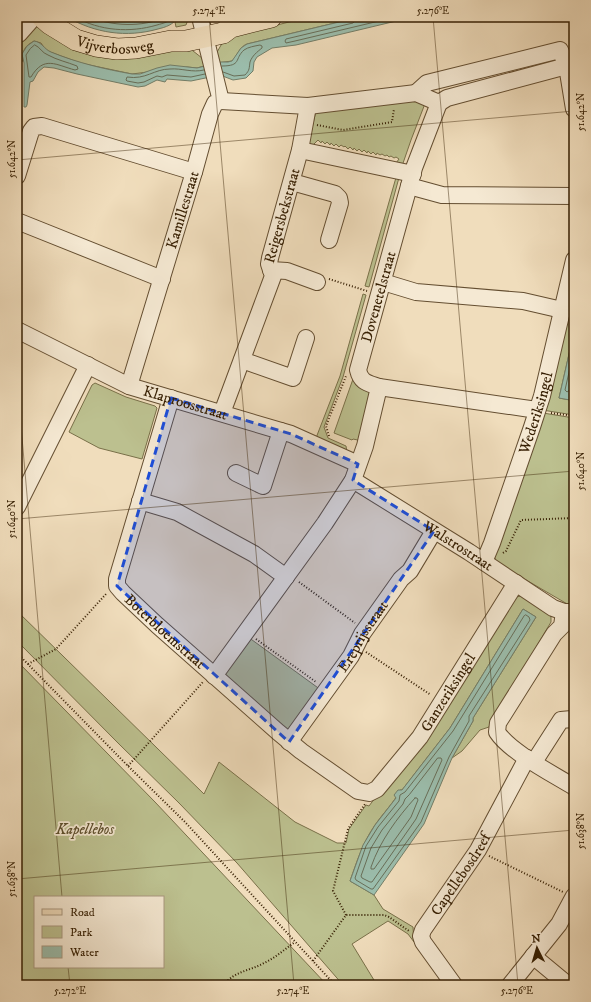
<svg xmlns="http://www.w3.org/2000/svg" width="591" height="1002" font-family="'IM FELL DW Pica',serif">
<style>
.green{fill:#bcc08f;stroke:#797049;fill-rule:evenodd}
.water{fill:#9bbdac;stroke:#737e68}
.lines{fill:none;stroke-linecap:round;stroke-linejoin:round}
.shore{stroke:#686e58;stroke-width:1}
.minor-casing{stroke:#644e31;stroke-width:18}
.major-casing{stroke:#361f03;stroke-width:22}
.path{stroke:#361f03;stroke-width:2;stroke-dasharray:1 2;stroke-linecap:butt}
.minor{stroke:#f5e9d3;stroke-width:16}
.major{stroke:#f0ddbc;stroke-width:21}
.marked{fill:#1d4ed8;fill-opacity:0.2;stroke:#1d4ed8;stroke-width:3;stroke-dasharray:8 5;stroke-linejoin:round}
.ticks{fill:none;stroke:#361f03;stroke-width:1;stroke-opacity:0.45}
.labels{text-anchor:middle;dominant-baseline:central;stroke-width:3.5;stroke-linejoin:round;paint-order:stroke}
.street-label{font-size:15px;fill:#361f03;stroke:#f5e9d3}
.park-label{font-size:15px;font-style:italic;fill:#5e4f2d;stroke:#f5e9d3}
.neatline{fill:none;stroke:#361f03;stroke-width:1.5}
.ticks-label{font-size:10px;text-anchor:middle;fill:#361f03}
</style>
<rect width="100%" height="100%" fill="#f0ddbc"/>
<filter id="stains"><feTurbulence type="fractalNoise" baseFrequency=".005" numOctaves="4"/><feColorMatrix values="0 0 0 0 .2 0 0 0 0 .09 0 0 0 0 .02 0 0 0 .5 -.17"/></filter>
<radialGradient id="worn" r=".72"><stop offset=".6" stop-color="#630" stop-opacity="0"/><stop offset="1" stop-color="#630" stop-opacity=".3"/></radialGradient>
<!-- green -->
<g class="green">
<path d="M178,17H189L186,25L176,27L175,22Z"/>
<path d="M309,17H360L247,44C239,47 238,55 232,61L217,63L216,54L225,38Z"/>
<path d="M35,23L46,32L188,47L202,58L204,66L197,68L187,67L132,74L80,63L50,52L45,49L41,43L34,41C25,46 22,50 23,61L17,62V40Z"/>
<path d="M411,98L426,101L411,140L401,169L393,167L399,159L396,157L394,158L391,156L389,157L387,155L385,156L382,154L380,155L377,153L376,155L373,152L371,154L368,151L367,153L364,150L362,152L359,149L357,151L354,148L353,150L350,147L348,149L345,146L344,147L341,145L339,147L336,144L334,146L331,143L330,145L327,142L325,144L322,141L321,143L318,140L311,147L308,146L316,111Z"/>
<path d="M397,174H400L369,287L365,286Z"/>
<path d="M574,275V332L559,398L570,400L574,384V415L542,410Z"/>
<path d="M363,294L366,295L343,377L324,427L328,438L346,446L347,452L316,438L340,376Z"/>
<path d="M353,379L371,391L362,441L353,439L352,440L334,433Z"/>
<path d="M95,383L126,397L155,406L157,408L142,459L99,448L69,432L92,385Z"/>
<path d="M543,413L574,418V604L569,605L497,563L494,556Z"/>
<path d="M521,596L548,613L551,617V622L489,727L480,730L462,751L452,758L473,721V718L536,617L523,609L450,728L402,790H400C394,803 383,813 375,825C363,842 357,861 350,881L374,895L383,909L413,927L414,942L408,934L388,921L352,944L377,985H343L237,863L179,803L119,744L17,641V611L204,794L219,762L295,822L337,843H346L349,829L366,805L369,806L378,794L516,597Z"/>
<path d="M248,637L321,690L288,732L224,675Z"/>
<path d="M17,661L155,802L327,985H17ZM35,897H163V967H35Z"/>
</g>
<!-- water -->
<g class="water">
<path d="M67,17H178C173,25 166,27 158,29C126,38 95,33 67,17Z"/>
<path d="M360,17H413L296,45L272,48L257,57L254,62L253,71L246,78L233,80L220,75L191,81L167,79L165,82L157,80L145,86L138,87L77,74L54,68L44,67L38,72L33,81L30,82L27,105L26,107H24V63L22,54L27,46L34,41C42,42 44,49 51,52C78,63 104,69 132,74H140L157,68L170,65L197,68L221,62H228L232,61L241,48L247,44Z"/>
<path d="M574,332V384L570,400L559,398Z"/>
<path d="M523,609L536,617L473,718V721L452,758L424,824L374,895L350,881L363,845L375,825L396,798L394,795L398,790H402L450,728Z"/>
</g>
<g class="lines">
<!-- shore -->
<g class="shore">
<path d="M75,17C100,31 130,33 157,25C164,23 169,22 174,17"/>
<path d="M88,17C113,26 141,28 166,17"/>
<path d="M356,17V20L353,23L286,39L285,41L286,43L295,41L396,17"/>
<path d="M35,45C40,47 42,53 48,55C57,60 67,62 77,66L78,69L75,70C56,65 44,55 31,77H29L26,55L30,49Z"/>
<path d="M222,66C242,66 234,59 244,50C248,47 255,46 260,45L262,46V48C257,52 252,56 250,62C249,68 250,70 245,75L234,76L223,72"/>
<path d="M204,70C192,73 182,68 170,69C154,69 146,80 127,77L126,80L127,81L138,83L144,82L157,76L162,77L167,75L191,77L205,74"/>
<path d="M574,350L565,390L567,392L571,389L574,388"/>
<path d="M526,615L529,617L530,620L469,716V721L449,757L421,822L373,889H371L356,880L355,878L366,846L378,827L399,801L400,795L405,792L453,731L524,616Z"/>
<path d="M438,758H441L442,760L416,819L372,882H370L362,878L361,876L371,848L382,830L403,804L405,799L409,795Z"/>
<path d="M415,798H417L418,800L411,817L374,869H371V867C380,841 397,818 415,798Z"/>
</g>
<defs>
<g id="minor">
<path d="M19,34L34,17"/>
<path d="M416,93L427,83L560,50L567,66L574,109"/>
<path d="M221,101L308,106L416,93L439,103L447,98L574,64"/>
<path d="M300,150L413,174"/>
<path d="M17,176L31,131L34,127L42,126L194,172"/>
<path d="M292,182L335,194L339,198L340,203L329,240"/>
<path d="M409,186L442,195L574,196"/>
<path d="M17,221L162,279"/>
<path d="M271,270L287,271L317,282"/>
<path d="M383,282L416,292L523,301L562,310"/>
<path id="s1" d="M17,330L129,386L291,434L358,464"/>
<path d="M242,360L293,378L306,338"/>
<path id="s2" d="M129,386L194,172L210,114L215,103L221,101L200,17"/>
<path d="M379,387L537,410"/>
<path id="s3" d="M171,398L117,579V586L123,593L157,625L278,732L301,751L358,791L369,793L377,789L420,737L516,583"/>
<path id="s4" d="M222,413L273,276L269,264L270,258L300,150L308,106"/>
<path d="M236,473L263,486L281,431"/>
<path id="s5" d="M353,480L469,552L553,608L564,612H574"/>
<path d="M140,501L177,512L254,554L286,577"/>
<path d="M17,507L88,365"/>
<path id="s6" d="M484,562L492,543L532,427L542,396L574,260"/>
<path d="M564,612L562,626L554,634L498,723L497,732C510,752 553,774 574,787"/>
<path id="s7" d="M214,676L325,523L353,480L365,446L379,387C368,383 361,383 358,370L414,168L439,103"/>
<path id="s8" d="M289,742L351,656L362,634L401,579L410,571L434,531"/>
<path d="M534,762L561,720L572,719"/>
<path d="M533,956L568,985"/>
<path id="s9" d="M454,985L423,942L421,936L423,930L478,850L527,758"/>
<path d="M510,985L559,924L574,896"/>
</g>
<g id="major">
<path id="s10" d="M42,17L50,24L76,40L96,46L117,49L136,48L171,41H186L223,33L231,27L271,17"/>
</g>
</defs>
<!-- minor casing -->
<use href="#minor" class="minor-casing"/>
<!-- major casing -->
<use href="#major" class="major-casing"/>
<!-- path -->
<g class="path">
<path d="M317,125L343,130L392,122L394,109"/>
<path d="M329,279L367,291"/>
<path d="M551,413L574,416"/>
<path d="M329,436L326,426L346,376"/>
<path d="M503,553L506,551L521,520L574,518"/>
<path d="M299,582L355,623"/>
<path d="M256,639L316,682"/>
<path d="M366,652L431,695"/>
<path d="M17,653L128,766L185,822L335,985"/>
<path d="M28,664L56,649L106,594"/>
<path d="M128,766L203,682"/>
<path d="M489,856L563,892"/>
<path d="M346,915L333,891L348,829L365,804"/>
<path d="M313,961L346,915H384L389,917L409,931"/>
<path d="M224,985C234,971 250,971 264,963C275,958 285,949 295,942"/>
</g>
<!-- minor -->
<use href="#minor" class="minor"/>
<!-- major -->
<use href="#major" class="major"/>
</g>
<!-- marked area -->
<path class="marked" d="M171,398L291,434L358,464L353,480L434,531L289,742L117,586Z"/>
<!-- ticks -->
<path class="ticks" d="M209,17L294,985M433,17L518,985M17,160L574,111M17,380L62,897M17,519L574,471M17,879L574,830M68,967L70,985"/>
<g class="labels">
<!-- street labels -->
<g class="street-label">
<text stroke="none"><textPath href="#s10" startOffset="81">Vijverbosweg</textPath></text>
<text stroke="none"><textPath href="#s2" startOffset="184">Kamillestraat</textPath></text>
<text stroke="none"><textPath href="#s4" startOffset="209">Reigersbekstraat</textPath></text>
<text stroke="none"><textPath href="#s7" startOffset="442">Dovenetelstraat</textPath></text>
<text stroke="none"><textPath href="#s1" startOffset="184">Klaproosstraat</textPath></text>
<text stroke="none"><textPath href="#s6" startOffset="158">Wederiksingel</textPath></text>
<text stroke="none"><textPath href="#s5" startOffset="124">Walstrostraat</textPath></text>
<text stroke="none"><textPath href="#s3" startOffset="262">Boterbloemstraat</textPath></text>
<text stroke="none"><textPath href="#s8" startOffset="129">Ereprijsstraat</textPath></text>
<text stroke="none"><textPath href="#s3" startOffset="653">Ganzeriksingel</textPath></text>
<text stroke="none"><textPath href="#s9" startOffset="133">Capellebosdreef</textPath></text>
</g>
<!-- park labels -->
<g class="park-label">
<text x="85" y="829">Kapellebos</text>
</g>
</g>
<!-- margin -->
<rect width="591" height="1002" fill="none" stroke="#f0ddbc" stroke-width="44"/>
<!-- legend -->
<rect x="34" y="896" width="130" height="72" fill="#f5e9d3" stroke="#a99880"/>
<rect x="42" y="909" width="20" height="6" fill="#f0ddbc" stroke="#a99880"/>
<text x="70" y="916" font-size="12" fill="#361f03">Road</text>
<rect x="42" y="926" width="20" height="12" fill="#bcc08f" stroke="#a99880"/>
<text x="70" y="936" font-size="12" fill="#361f03">Park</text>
<rect x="42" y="946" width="20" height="12" fill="#9bbdac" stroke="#a99880"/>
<text x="70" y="956" font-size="12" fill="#361f03">Water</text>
<!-- north arrow -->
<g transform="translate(537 948) rotate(355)" stroke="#f5e9d3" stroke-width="3" paint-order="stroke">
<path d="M0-3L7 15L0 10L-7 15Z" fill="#361f03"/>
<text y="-6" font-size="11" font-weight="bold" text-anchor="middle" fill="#361f03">N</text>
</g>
<rect x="22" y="22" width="547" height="958" class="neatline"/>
<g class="ticks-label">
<text x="209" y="14">5.274°E</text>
<text x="433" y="14">5.276°E</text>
<text transform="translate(580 112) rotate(-90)" y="4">51.642°N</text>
<text transform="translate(11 159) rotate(-90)" y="4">51.642°N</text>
<text transform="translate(580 471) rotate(-90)" y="4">51.640°N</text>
<text transform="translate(11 519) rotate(-90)" y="4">51.640°N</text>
<text transform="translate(580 831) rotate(-90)" y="4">51.638°N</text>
<text transform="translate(11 879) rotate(-90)" y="4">51.638°N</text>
<text x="70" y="994">5.272°E</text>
<text x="293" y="994">5.274°E</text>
<text x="517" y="994">5.276°E</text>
</g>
<rect width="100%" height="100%" filter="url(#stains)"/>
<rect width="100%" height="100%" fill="url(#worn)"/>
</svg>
